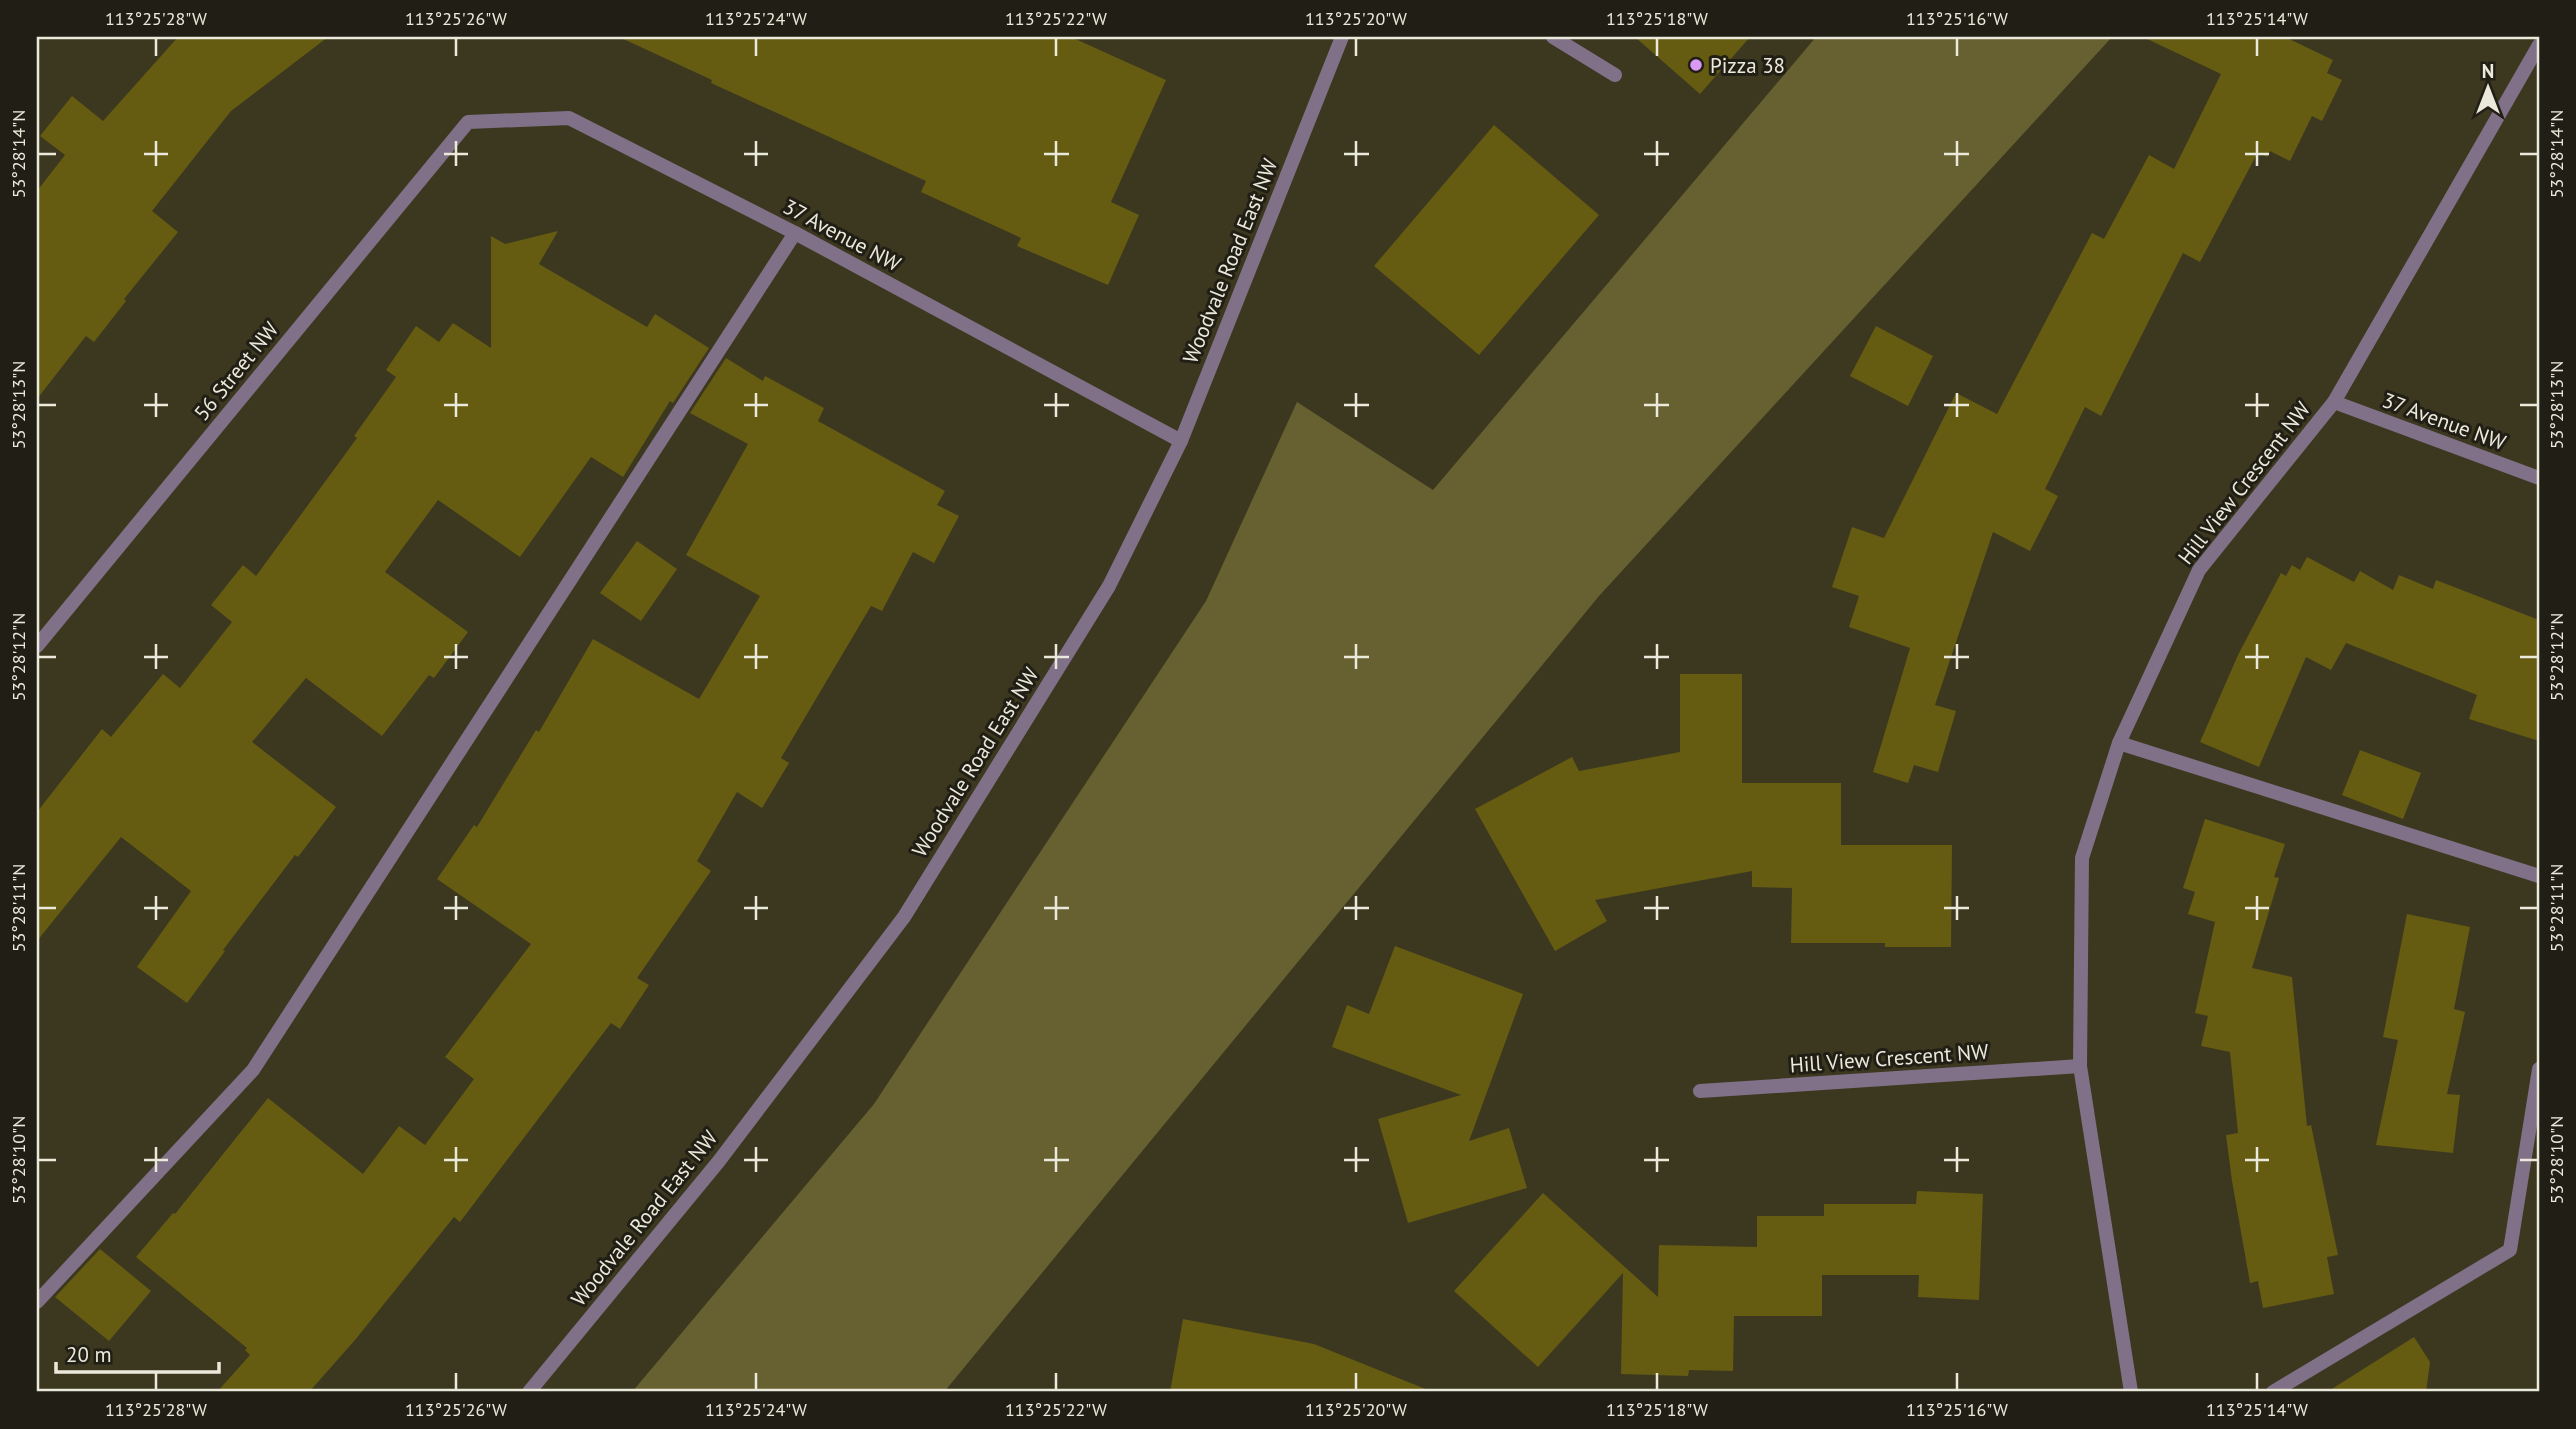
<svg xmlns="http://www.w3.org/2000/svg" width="2576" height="1429" font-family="'PT Sans',sans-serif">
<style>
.green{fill:#676030}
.building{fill:#655b11}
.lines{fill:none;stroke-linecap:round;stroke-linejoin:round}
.service{stroke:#817188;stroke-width:14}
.minor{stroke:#817188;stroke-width:14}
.tertiary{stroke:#817188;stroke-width:14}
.ticks{fill:none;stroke:#ebe9db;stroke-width:2.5}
.poi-dot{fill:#db99f6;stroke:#211f15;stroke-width:2.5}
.labels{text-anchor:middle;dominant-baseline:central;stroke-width:6;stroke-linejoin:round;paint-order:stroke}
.poi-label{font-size:21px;fill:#ebe9db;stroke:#211f15;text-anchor:start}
.street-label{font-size:21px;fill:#ebe9db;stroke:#211f15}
.neatline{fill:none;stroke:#ebe9db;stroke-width:2.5}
.ticks-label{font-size:18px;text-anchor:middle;fill:#ebe9db}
</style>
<rect width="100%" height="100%" fill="#3c3820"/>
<!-- green -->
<path class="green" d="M1816,37H2112L1599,596L944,1392H632L874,1104L1206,601L1297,402L1433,490Z"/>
<!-- building -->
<g class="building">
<path d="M178,37H328L231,111L152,211L178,232L124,299L126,301L94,342L86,336L37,399V191L65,155L40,136L72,96L103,121Z"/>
<path d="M619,37H1071L1166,80L1111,202L1139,215L1108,285L1017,246L1021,238L921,192L926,181L711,83L712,80Z"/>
<path d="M1635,37H1750L1700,94Z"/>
<path d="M2143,37H2285L2333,60L2327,73L2342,80L2322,121L2312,116L2290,161L2270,151L2267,157L2258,152L2200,262L2183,253L2101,416L2085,407L2045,489L2058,496L2030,551L1993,532L1935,705L1956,711L1938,772L1914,765L1908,783L1873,772L1910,648L1849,627L1859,596L1832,587L1852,527L1884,538L1956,393L1997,414L2092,233L2104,239L2149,155L2174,169L2221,74Z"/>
<path d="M1494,125L1599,215L1479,355L1374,266Z"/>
<path d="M558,231L539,264L647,327L655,314L709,348L673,403L670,401L623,477L591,457L520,557L438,500L385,572L468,632L434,678L429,675L382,736L306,678L252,742L336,807L298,857L295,855L223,950L225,951L187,1003L137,967L191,891L121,837L37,941V812L102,729L111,737L163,674L180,688L232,622L211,605L243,565L256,576L357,438L354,436L396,377L386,370L416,326L439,342L453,323L491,348V236L505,244Z"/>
<path d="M1876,326L1933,356L1908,406L1850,376Z"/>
<path d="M726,358L763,381L765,376L824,408L818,421L945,491L937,505L959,516L934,563L913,552L882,611L871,606L781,758L789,763L762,808L737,792L697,861L711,871L637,978L649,985L620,1029L611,1023L460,1222L454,1217L355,1340L309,1392H217L250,1355L245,1350L247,1348L136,1257L173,1213L175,1214L268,1098L363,1174L399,1126L425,1145L474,1079L445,1057L531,944L437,879L474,825L477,827L536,730L539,732L593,639L699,699L760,596L686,555L748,444L690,413Z"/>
<path d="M637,541L677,569L641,621L600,593Z"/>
<path d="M2307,557L2354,582L2360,571L2393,590L2399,575L2433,589L2436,580L2539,620V741L2469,719L2477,695L2346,643L2331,670L2306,657L2259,767L2200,742L2238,655L2281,573L2286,576L2292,565L2300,570Z"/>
<path d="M1680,674H1742V783H1841V845H1952L1951,947H1885V943H1791L1792,888L1752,887V871L1595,900L1607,921L1555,951L1475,809L1572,757L1579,771L1680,752Z"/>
<path d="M2360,750L2421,773L2403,819L2342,795Z"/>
<path d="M2205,819L2285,844L2274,877L2279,878L2252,968L2292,977L2307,1126L2311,1125L2338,1255L2327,1257L2334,1294L2263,1308L2258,1281L2250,1283L2232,1181L2226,1135L2238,1133L2230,1052L2201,1046L2208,1016L2195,1013L2215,922L2188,914L2195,892L2183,888Z"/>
<path d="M2407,914L2470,927L2454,1009L2465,1012L2447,1094L2460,1095L2453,1153L2376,1145L2398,1040L2383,1037Z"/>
<path d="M1395,946L1523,994L1469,1141L1509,1128L1527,1188L1408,1223L1378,1119L1461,1095L1332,1047L1347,1005L1369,1014Z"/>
<path d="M1917,1191L1983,1194L1979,1300L1918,1297L1919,1275H1822V1316H1734L1733,1371L1689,1370L1688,1376L1621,1374L1623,1273L1538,1367L1454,1291L1543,1193L1658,1297L1659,1245L1757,1247V1216H1824V1204H1916Z"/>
<path d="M100,1249L151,1291L109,1341L55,1297Z"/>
<path d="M1183,1319L1314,1344L1428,1390V1392H1170Z"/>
<path d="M2414,1337L2430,1362L2426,1392H2327Z"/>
</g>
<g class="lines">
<!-- service -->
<g class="service">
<path d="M1553,37L1615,75"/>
<path d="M2119,743L2539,876"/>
<path d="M37,1302L253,1070L795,233"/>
<path d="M2273,1392L2510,1250L2539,1069"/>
</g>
<!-- minor -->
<g class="minor">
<path d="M2334,402L2539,478"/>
<path d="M37,646L468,122L569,118L795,233L1181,441"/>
<path d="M1700,1091L2080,1066"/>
<path d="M2131,1392L2080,1066L2082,858L2119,743L2199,570L2334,402L2539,45"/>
</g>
<!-- tertiary -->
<path class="tertiary" d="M529,1392L719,1161L904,917L1109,586L1181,441L1342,37"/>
</g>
<!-- ticks -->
<path class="ticks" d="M156,38V56M456,38V56M756,38V56M1056,38V56M1356,38V56M1657,38V56M1957,38V56M2257,38V56M156,141V166M456,141V166M756,141V166M1056,141V166M1356,141V166M1657,141V166M1957,141V166M2257,141V166M38,154H56M144,154H168M444,154H468M744,154H768M1044,154H1069M1344,154H1369M1644,154H1669M1944,154H1969M2245,154H2269M2520,154H2538M156,393V417M456,393V417M756,393V417M1056,393V417M1356,393V417M1657,393V417M1957,393V417M2257,393V417M38,405H56M144,405H168M444,405H468M744,405H768M1044,405H1069M1344,405H1369M1644,405H1669M1944,405H1969M2245,405H2269M2520,405H2538M156,644V669M456,644V669M756,644V669M1056,644V669M1356,644V669M1657,644V669M1957,644V669M2257,644V669M38,657H56M144,657H168M444,657H468M744,657H768M1044,657H1069M1344,657H1369M1644,657H1669M1944,657H1969M2245,657H2269M2520,657H2538M156,896V920M456,896V920M756,896V920M1056,896V920M1356,896V920M1657,896V920M1957,896V920M2257,896V920M38,908H56M144,908H168M444,908H468M744,908H768M1044,908H1069M1344,908H1369M1644,908H1669M1944,908H1969M2245,908H2269M2520,908H2538M156,1147V1172M456,1147V1172M756,1147V1172M1056,1147V1172M1356,1147V1172M1657,1147V1172M1957,1147V1172M2257,1147V1172M38,1160H56M144,1160H168M444,1160H468M744,1160H768M1044,1160H1069M1344,1160H1369M1644,1160H1669M1944,1160H1969M2245,1160H2269M2520,1160H2538M156,1373V1390M456,1373V1390M756,1373V1390M1056,1373V1390M1356,1373V1390M1657,1373V1390M1957,1373V1390M2257,1373V1390"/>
<!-- markers -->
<circle class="poi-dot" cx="1696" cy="65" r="7"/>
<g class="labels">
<!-- poi labels -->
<g class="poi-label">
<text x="1710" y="65">Pizza 38</text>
</g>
<!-- street labels -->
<g class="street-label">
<text transform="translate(842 235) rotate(28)">37 Avenue NW</text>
<text transform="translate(1230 261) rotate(-68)">Woodvale Road East NW</text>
<text transform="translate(236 371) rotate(-51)">56 Street NW</text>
<text transform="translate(2444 421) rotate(20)">37 Avenue NW</text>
<text transform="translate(2244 483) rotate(-52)">Hill View Crescent NW</text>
<text transform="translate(975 762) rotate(-58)">Woodvale Road East NW</text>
<text transform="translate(1889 1058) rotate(-4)">Hill View Crescent NW</text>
<text transform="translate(644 1218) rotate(-51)">Woodvale Road East NW</text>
</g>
</g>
<!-- border -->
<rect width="2576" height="1429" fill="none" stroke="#211f15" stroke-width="77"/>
<!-- north arrow -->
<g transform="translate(2488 88)" stroke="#211f15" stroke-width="5" paint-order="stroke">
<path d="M0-5L12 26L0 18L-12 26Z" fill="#ebe9db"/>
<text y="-10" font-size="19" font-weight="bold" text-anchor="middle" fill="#ebe9db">N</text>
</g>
<!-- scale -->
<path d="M56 1362v10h163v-10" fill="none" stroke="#ebe9db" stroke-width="3.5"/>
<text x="66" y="1362" font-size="21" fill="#ebe9db" stroke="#211f15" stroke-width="5" paint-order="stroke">20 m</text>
<rect x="38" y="38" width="2500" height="1352" class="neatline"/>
<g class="ticks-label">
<text x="156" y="25">113°25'28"W</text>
<text x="456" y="25">113°25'26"W</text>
<text x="756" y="25">113°25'24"W</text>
<text x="1056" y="25">113°25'22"W</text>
<text x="1356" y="25">113°25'20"W</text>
<text x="1657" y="25">113°25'18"W</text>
<text x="1957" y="25">113°25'16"W</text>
<text x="2257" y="25">113°25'14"W</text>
<text transform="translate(19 154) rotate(-90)" y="6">53°28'14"N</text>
<text transform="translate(2557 154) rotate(-90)" y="6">53°28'14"N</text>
<text transform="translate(19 405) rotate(-90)" y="6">53°28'13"N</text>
<text transform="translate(2557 405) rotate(-90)" y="6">53°28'13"N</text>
<text transform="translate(19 657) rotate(-90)" y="6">53°28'12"N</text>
<text transform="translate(2557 657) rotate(-90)" y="6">53°28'12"N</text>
<text transform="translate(19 908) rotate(-90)" y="6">53°28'11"N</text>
<text transform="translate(2557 908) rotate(-90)" y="6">53°28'11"N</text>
<text transform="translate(19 1160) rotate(-90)" y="6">53°28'10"N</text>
<text transform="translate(2557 1160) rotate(-90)" y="6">53°28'10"N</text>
<text x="156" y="1416">113°25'28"W</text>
<text x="456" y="1416">113°25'26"W</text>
<text x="756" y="1416">113°25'24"W</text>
<text x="1056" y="1416">113°25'22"W</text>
<text x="1356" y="1416">113°25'20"W</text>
<text x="1657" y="1416">113°25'18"W</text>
<text x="1957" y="1416">113°25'16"W</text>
<text x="2257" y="1416">113°25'14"W</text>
</g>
</svg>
